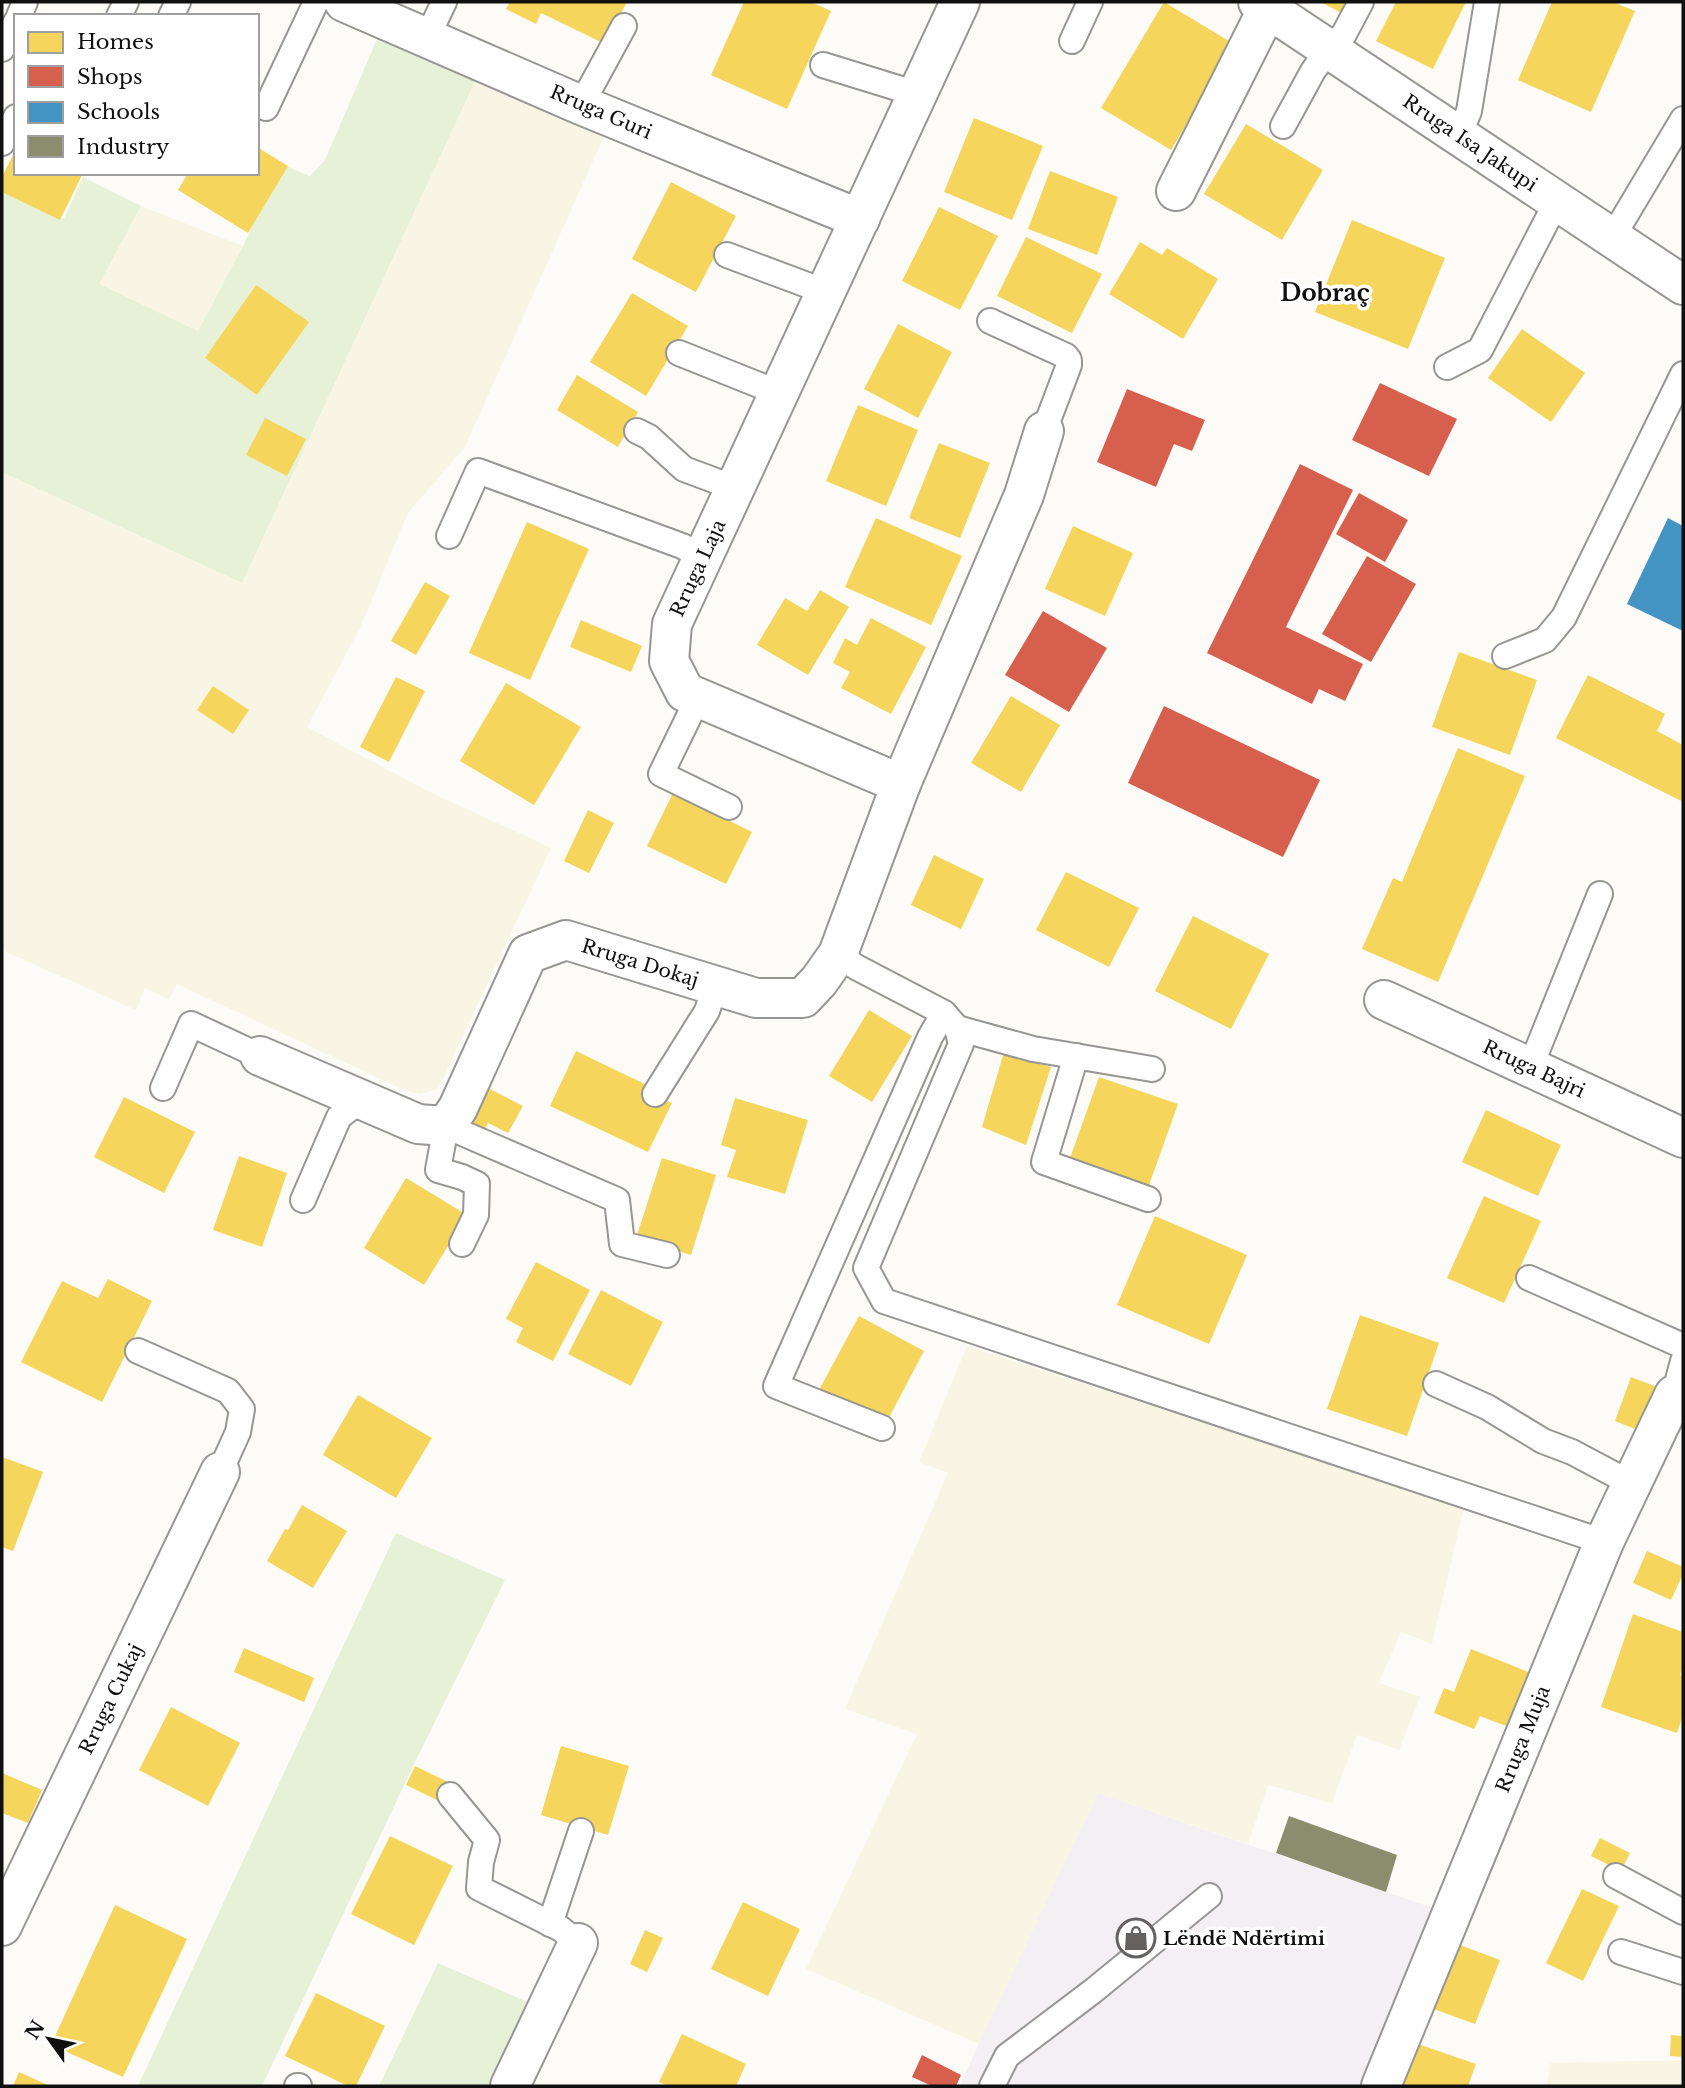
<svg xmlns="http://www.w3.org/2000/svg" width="1685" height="2088" font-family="'Libre Baskerville',serif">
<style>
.industrial{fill:#f4eff2}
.farmland{fill:#f8f5e4}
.green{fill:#e7f1d8}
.homes{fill:#f6d55c}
.shops{fill:#d6604d}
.schools{fill:#4393c3}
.industry{fill:#8c8c6e}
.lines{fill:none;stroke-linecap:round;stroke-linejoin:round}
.service-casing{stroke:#969694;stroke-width:28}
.minor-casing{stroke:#969694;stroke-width:42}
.tertiary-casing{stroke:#969694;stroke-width:42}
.service{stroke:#fffefe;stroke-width:24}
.minor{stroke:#fffefe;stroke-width:38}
.tertiary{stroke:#fffefe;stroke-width:38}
.labels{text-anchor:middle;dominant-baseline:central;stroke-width:7;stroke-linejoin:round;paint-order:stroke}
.street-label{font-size:19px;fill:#101010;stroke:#fff}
.poi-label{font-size:19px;font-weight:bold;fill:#101010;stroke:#fff;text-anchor:start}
.quarter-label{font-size:23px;font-weight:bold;fill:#101010;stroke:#fff}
</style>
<rect width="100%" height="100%" fill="#fcfbf7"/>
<!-- industrial -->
<path class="industrial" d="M1098,1793L1442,1911L1369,2086H960L989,2021Z"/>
<!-- farmland -->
<g class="farmland">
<path d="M477,77L605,134L465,447L408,513L360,628L307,727L428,791L551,848L438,1089L420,1094L404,1090L177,984L169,999L145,988L136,1010L2,950V472L242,583Z"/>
<path d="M141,206L243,246L198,331L98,284Z"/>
<path d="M967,1346L1464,1507L1432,1644L1401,1632L1379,1683L1420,1697L1399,1750L1357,1735L1332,1803L1268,1785L1248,1844L1098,1793L979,2044L806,1969L917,1734L845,1709L948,1473L919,1462Z"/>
<path d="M1683,2060V2086H1547L1550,2063Z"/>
</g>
<!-- green -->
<g class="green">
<path d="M381,30L477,77L242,583L2,472V191L64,219L83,177L141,206L99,284L198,331L243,246L281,164L310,176L325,160Z"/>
<path d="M396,1533L505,1580L415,1762L262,2086H138Z"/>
<path d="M438,1963L537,2006L499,2086H379Z"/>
</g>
<!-- homes -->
<g class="homes">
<path d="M510,2H627L605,44L541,13L536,24L506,9Z"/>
<path d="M744,2H811L831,11L787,109L711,75Z"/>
<path d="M1164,2L1234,44L1171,150L1101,108Z"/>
<path d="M1321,2H1350L1343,14Z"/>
<path d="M1396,2H1466L1433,69L1376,41Z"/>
<path d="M1552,2H1613L1635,11L1591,112L1518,80Z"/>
<path d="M974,118L1043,146L1012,220L944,192Z"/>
<path d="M1246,124L1323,170L1282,240L1204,194Z"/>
<path d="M257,147L288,166L248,233L178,190L188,173H257Z"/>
<path d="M16,149V173H83L60,220L2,192V177Z"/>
<path d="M1050,171L1118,197L1097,255L1028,229Z"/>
<path d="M671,182L736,216L696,292L632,259Z"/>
<path d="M939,207L998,236L960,310L902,281Z"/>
<path d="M1352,220L1445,258L1408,349L1315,312Z"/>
<path d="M1026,237L1102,274L1072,333L997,296Z"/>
<path d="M1140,242L1162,255L1167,248L1218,279L1183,339L1109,294Z"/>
<path d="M256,285L309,322L257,395L205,358Z"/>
<path d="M632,293L688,326L646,396L590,362Z"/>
<path d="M898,324L952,352L918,418L864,389Z"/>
<path d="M1522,329L1585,373L1551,422L1488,378Z"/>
<path d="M577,375L638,412L618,447L557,410Z"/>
<path d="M858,405L918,430L886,506L826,481Z"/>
<path d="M265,418L306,439L287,476L246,455Z"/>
<path d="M939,443L990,463L960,538L909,518Z"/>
<path d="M876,518L962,556L931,625L845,587Z"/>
<path d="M527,522L589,549L530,680L469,653Z"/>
<path d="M1073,526L1133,553L1105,616L1045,589Z"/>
<path d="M425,582L450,596L416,655L391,641Z"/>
<path d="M820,590L849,607L808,675L757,645L785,598L807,611Z"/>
<path d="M871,618L926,647L891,714L841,688L850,672L833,663L845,638L857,645Z"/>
<path d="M581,620L642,646L631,672L570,647Z"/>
<path d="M1459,652L1537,680L1510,755L1432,727Z"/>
<path d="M1588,675L1665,714L1657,731L1683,745V802L1556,738Z"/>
<path d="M396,677L425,691L389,762L360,747Z"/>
<path d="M506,683L581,727L534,805L460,761Z"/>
<path d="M213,686L249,710L233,734L197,710Z"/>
<path d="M1011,696L1060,725L1021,792L971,763Z"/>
<path d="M1458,748L1525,776L1438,982L1362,949L1393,878L1402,882Z"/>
<path d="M673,793L752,832L726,884L647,846Z"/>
<path d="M588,810L614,823L589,873L564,861Z"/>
<path d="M934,855L984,879L961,929L911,905Z"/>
<path d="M1066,872L1139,908L1109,967L1036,930Z"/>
<path d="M1193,916L1269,954L1231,1029L1155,991Z"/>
<path d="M869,1010L912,1036L872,1102L829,1076Z"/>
<path d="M576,1051L651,1087L648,1092L672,1103L648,1152L550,1106Z"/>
<path d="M1004,1052L1051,1067L1026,1145L982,1127Z"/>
<path d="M1099,1077L1178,1104L1148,1188L1069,1161Z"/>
<path d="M484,1086L523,1106L508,1133L488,1123L481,1136L463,1126Z"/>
<path d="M124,1097L195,1132L164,1193L94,1157Z"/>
<path d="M735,1098L808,1120L785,1194L727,1177L736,1150L721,1145Z"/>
<path d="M1486,1110L1561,1145L1538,1196L1462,1162Z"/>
<path d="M239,1156L287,1173L262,1247L213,1230Z"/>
<path d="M662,1158L716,1175L691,1255L636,1238Z"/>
<path d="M406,1178L467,1215L424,1285L364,1248Z"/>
<path d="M1484,1196L1541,1221L1504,1303L1447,1278Z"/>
<path d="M1155,1216L1247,1255L1209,1344L1117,1305Z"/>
<path d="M536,1262L590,1290L553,1361L516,1342L523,1328L506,1319Z"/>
<path d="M108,1279L152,1301L102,1402L21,1362L62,1281L98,1298Z"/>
<path d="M601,1290L663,1322L631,1386L568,1354Z"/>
<path d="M1360,1315L1439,1343L1407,1436L1327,1409Z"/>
<path d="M859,1316L924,1351L885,1425L819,1390Z"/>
<path d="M1631,1377L1657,1387L1640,1431L1615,1421Z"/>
<path d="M358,1395L432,1438L396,1498L323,1455Z"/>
<path d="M2,1457L43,1472L13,1551L2,1547Z"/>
<path d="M302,1505L347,1531L313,1588L267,1561L285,1529L288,1530Z"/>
<path d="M1647,1551L1683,1567V1574L1671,1600L1633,1583Z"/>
<path d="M1633,1614L1683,1632V1667L1680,1675L1683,1676V1715L1677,1733L1601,1707Z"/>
<path d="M244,1648L314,1678L304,1702L234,1672Z"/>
<path d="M1471,1649L1541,1677L1519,1731L1480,1716L1474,1729L1434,1713L1444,1688L1454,1692Z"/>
<path d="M171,1707L240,1743L208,1806L139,1770Z"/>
<path d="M561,1746L629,1766L608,1835L541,1815Z"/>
<path d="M415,1766L450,1783L441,1802L406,1785Z"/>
<path d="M2,1773L42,1790L28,1823L2,1813Z"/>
<path d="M390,1836L453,1866L414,1945L351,1914Z"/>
<path d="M1600,1838L1630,1853L1621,1871L1591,1856Z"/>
<path d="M1582,1889L1619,1906L1583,1981L1546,1963Z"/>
<path d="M743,1902L800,1929L768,1996L711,1969Z"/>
<path d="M115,1905L187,1939L123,2077L51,2045Z"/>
<path d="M645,1930L663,1938L647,1972L630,1964Z"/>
<path d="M1452,1942L1500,1960L1475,2024L1428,2007Z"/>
<path d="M316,1993L385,2026L356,2086H348L285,2056Z"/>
<path d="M682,2034L746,2064L736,2086H668L659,2082Z"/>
<path d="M1671,2035L1683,2036V2057L1670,2056Z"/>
<path d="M1415,2043L1476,2064L1468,2086H1400Z"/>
<path d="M19,2072L50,2086H13Z"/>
</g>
<!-- shops -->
<g class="shops">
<path d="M1380,383L1457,419L1429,476L1352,440Z"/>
<path d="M1127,389L1205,420L1192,451L1174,444L1156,487L1097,462Z"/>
<path d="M1300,464L1353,490L1286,627L1363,664L1345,701L1319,689L1312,704L1207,653Z"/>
<path d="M1359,493L1408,520L1385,562L1336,534Z"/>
<path d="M1367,556L1416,584L1371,662L1322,634Z"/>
<path d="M1043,611L1107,648L1069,712L1005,675Z"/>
<path d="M1164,706L1320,780L1283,857L1128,783Z"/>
<path d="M922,2055L961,2075L956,2086H932L912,2077Z"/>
</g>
<!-- schools -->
<path class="schools" d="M1668,518L1683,526V631L1627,604Z"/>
<!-- industry -->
<path class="industry" d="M1289,1816L1397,1855L1386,1892L1276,1853Z"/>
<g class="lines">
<defs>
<g id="service">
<path d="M19,16L25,2"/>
<path d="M119,16L126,2"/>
<path d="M171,16L178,2"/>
<path d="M427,38L444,2"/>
<path d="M1072,41L1090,2"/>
<path d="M2,49L16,22"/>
<path d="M823,65L917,94"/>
<path d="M581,105L624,26"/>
<path d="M266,108L316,2"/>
<path d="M1283,126L1313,71L1329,49L1344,34L1361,2"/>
<path d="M1459,136L1469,111L1487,2"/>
<path d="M2,143L16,117"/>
<path d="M1612,238L1683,119"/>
<path d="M727,255L826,292"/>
<path d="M990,321L1066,356L1069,360V365L1044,431"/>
<path d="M679,353L779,393"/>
<path d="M1447,367L1480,350L1557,201"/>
<path d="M637,431L649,437L684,469L735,488"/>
<path d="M449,536L478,471L682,546L703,557"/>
<path d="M1505,656L1545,640L1564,617L1683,374"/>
<path d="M698,698L661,774L729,807"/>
<path d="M838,954L856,967L944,1013L957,1028L961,1044L866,1268L884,1301L1604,1542"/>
<path d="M957,1028L1033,1049L1152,1069"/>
<path d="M1076,1056L1044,1162L1148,1199"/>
<path d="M1530,1068L1600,894"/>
<path d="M163,1088L191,1024L260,1056"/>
<path d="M655,1094L707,1011L715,986"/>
<path d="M303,1200L339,1117L361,1100"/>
<path d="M462,1244L476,1215L477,1184L462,1177L438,1170L446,1126L617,1200L622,1244L667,1255"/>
<path d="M1529,1278L1683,1346"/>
<path d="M138,1351L228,1391L242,1409L238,1432L220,1472"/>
<path d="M1436,1384L1487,1407L1543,1441L1572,1452L1619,1477L1630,1487"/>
<path d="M1674,1395L1683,1361"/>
<path d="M882,1428L776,1386L930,1037L944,1013"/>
<path d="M450,1795L487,1840L481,1862L479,1888L561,1929L578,1943"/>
<path d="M1616,1876L1683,1912"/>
<path d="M550,1924L581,1831"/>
<path d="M1621,1952L1683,1972"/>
<path d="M297,2086H299"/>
<path d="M992,2086L1007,2056L1093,1991L1209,1896"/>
</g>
<g id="minor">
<path d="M344,2L581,105L860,219"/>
<path d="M960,2L672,624L669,661L685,692L901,784L1024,495L1044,431"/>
<path d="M1176,191L1268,8"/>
<path d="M1384,1000L1683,1138"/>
<path d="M260,1056L418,1124L446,1126L458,1108L528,954L566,940L756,998H803L819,981L838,954L901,784"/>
<path d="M2,1926L220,1472"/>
<path d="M510,2086L578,1943"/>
<path d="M1381,2086L1604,1542L1674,1395"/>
</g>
<path id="tertiary" d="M1258,2L1683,285"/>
</defs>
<!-- service casing -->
<use href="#service" class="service-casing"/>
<!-- minor casing -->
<use href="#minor" class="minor-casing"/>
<!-- tertiary casing -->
<use href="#tertiary" class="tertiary-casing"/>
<!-- service -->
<use href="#service" class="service"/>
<!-- minor -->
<use href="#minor" class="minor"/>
<!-- tertiary -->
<use href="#tertiary" class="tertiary"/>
</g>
<!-- icons -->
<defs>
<symbol id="shop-ring" viewBox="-11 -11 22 22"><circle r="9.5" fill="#fff" stroke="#636261" stroke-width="1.5"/><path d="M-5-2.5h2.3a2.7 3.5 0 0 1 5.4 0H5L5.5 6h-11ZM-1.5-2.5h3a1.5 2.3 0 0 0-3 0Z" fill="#636261"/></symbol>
</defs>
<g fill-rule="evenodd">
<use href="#shop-ring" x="1114" y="1916" width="44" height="44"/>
</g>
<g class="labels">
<!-- street labels -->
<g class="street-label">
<text transform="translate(601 112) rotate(23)">Rruga Guri</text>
<text transform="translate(1470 143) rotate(34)">Rruga Isa Jakupi</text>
<text transform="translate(698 568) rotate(-65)">Rruga Laja</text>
<text transform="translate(640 963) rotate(17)">Rruga Dokaj</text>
<text transform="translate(1534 1069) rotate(25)">Rruga Bajri</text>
<text transform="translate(111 1699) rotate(-64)">Rruga Cukaj</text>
<text transform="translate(1523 1739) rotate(-68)">Rruga Muja</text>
</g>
<!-- poi labels -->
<g class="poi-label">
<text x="1163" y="1938">Lëndë Ndërtimi</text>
</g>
<!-- quarter labels -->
<g class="quarter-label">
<text x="1325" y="293">Dobraç</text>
</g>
</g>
<!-- border -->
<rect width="1685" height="2088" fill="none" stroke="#101010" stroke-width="7"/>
<!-- legend -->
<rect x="14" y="14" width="245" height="161" fill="#ffffff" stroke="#9f9f9f" stroke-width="2"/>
<rect x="28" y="32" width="35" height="21" fill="#f6d55c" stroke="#9f9f9f" stroke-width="2"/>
<text x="77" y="49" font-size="21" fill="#101010">Homes</text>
<rect x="28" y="66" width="35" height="21" fill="#d6604d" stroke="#9f9f9f" stroke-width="2"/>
<text x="77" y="84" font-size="21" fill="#101010">Shops</text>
<rect x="28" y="102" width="35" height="21" fill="#4393c3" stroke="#9f9f9f" stroke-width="2"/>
<text x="77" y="119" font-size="21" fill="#101010">Schools</text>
<rect x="28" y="136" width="35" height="21" fill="#8c8c6e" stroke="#9f9f9f" stroke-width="2"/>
<text x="77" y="154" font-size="21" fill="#101010">Industry</text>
<!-- north arrow -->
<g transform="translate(49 2039) rotate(303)" stroke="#ffffff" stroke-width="5" paint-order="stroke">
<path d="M0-5L12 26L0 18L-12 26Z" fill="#101010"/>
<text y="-10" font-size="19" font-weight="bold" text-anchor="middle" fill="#101010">N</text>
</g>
</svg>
